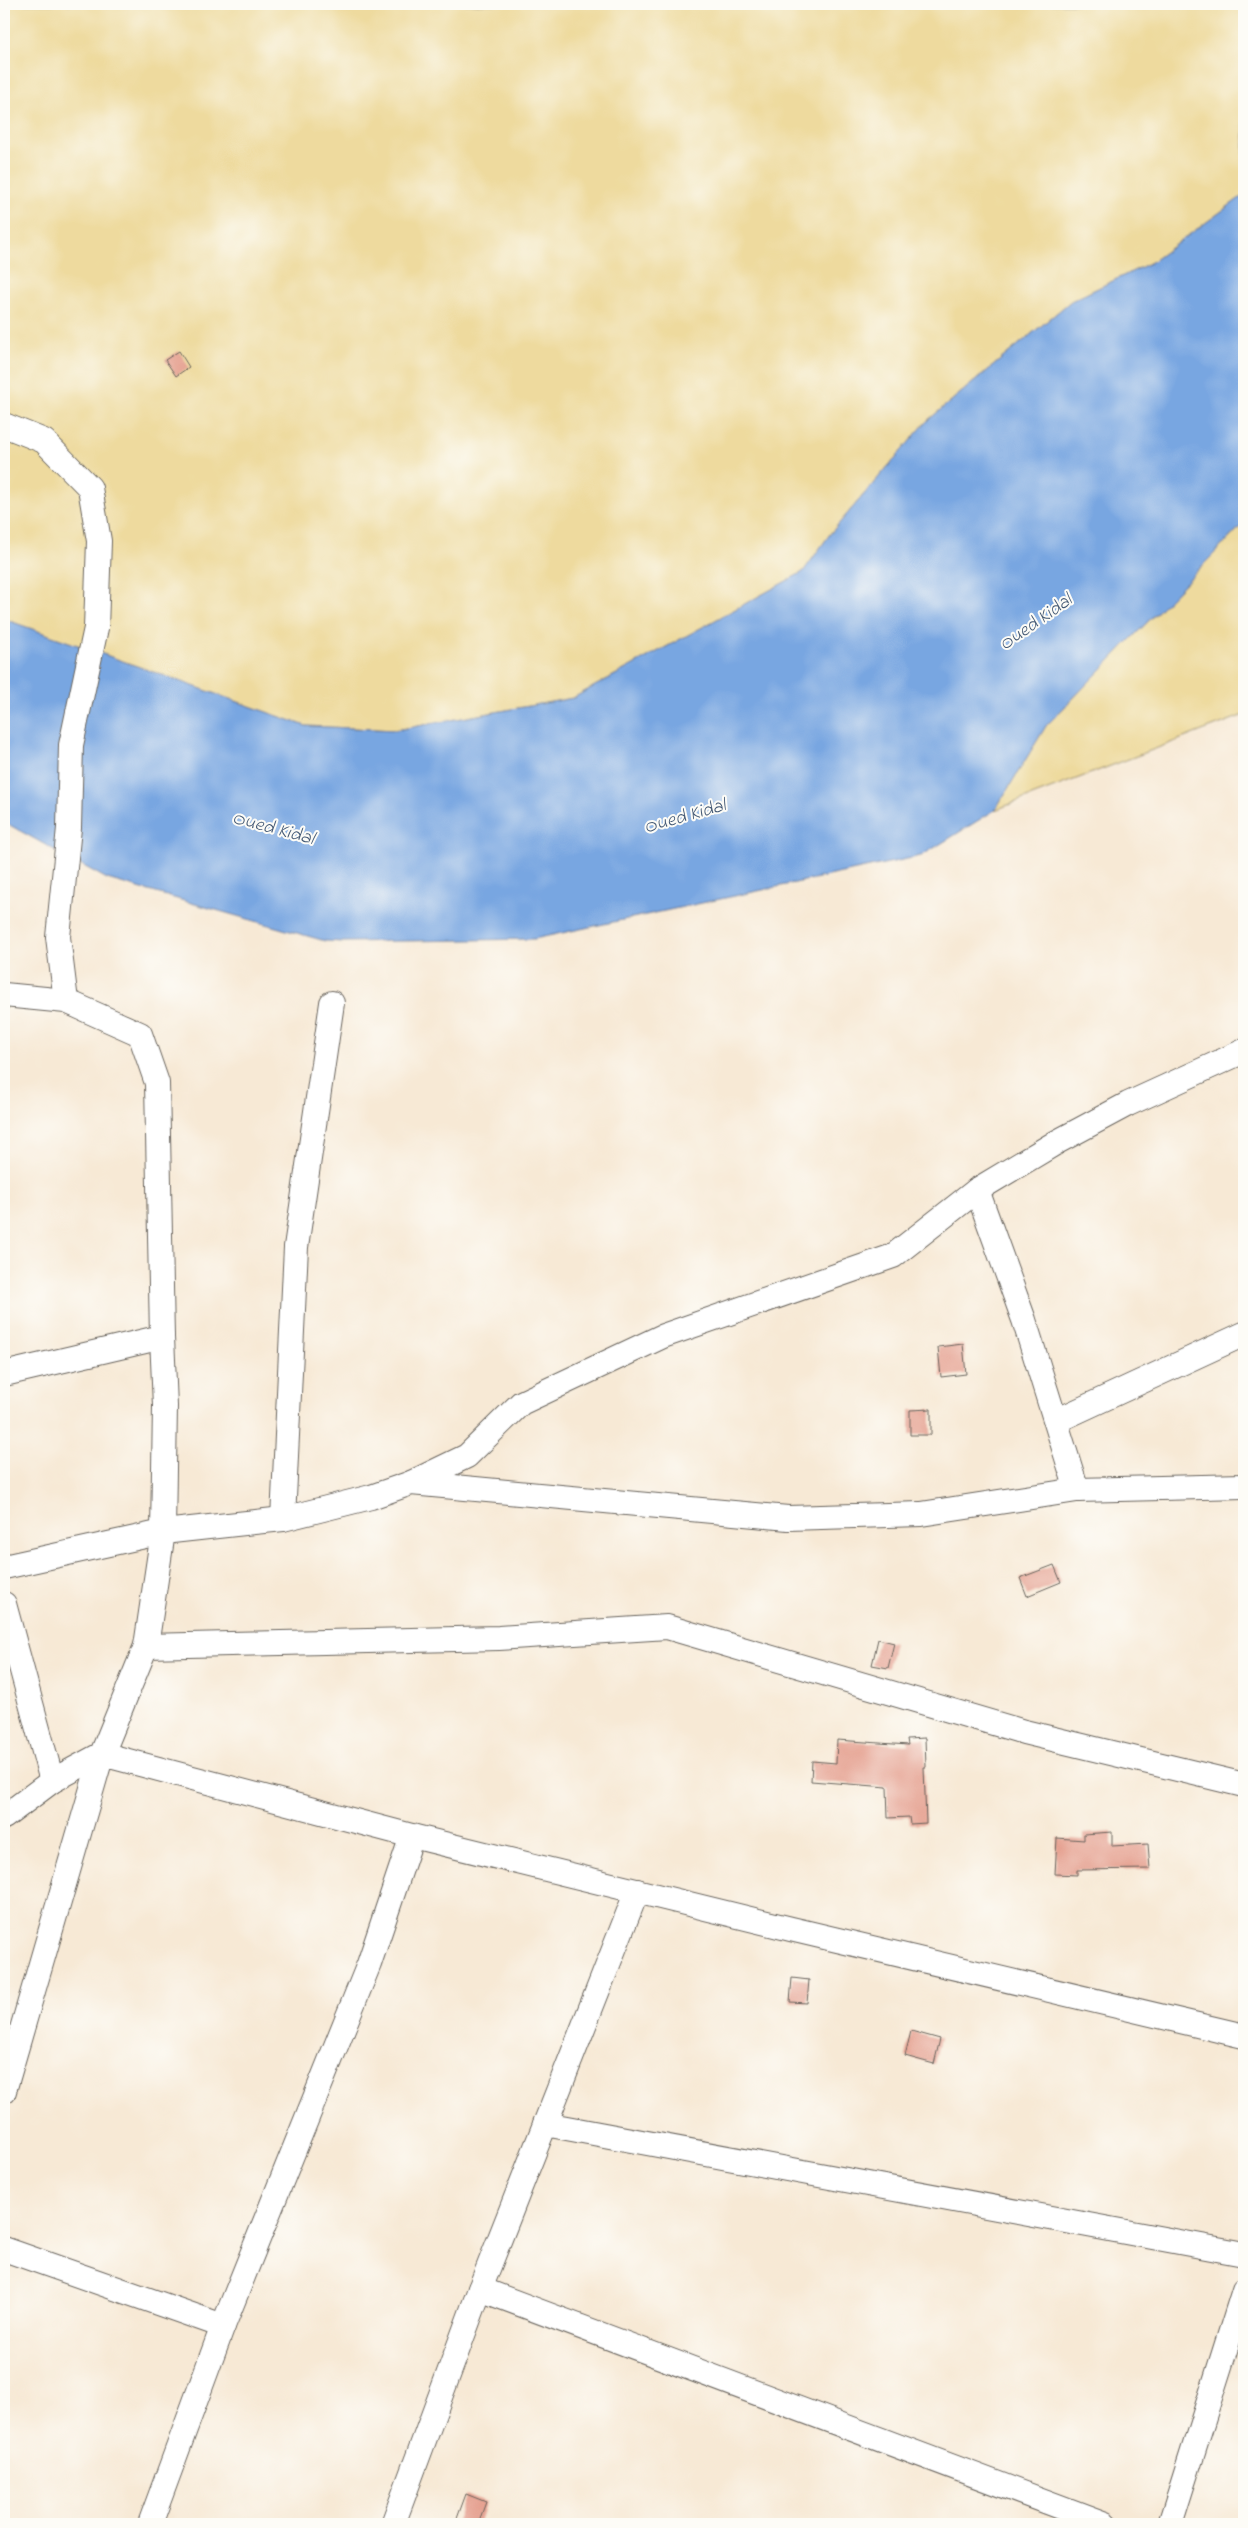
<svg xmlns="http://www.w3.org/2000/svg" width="1248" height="2528" font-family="'Indie Flower',sans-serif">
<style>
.sand{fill:#eeda9e;stroke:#857b5d}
.water{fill:#78a6e1;stroke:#4a617e}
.building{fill:#e49c8b}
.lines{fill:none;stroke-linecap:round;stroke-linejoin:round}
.street-casing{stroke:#69645d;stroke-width:26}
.street{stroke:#fff;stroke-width:24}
.labels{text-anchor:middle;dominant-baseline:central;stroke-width:4;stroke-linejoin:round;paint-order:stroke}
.water-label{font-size:19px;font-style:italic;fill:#455a75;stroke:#fdfcf7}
</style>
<rect width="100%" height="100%" fill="#fdfcf7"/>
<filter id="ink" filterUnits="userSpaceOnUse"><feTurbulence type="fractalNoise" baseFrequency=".02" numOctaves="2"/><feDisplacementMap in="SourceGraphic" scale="10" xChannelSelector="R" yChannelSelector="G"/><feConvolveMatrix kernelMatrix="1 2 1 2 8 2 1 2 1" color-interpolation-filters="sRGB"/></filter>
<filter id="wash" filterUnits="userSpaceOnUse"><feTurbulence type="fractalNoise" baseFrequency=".0096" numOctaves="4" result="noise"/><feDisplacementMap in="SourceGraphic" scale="20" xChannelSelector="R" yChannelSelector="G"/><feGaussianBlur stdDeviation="1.12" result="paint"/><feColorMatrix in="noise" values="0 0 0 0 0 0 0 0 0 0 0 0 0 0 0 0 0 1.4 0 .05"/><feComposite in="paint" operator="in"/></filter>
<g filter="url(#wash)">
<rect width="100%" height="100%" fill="#f7e9d5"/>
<!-- sand -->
<g class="sand">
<path d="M4,4H1244V195L1150,263L1071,301L927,421L830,534L803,572L573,698L396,730L306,726L4,619Z"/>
<path d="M1244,523V715L995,810L1046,726Z"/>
</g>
<!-- water -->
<path class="water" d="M1244,195V523L1046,726L995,810L921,856L534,939L343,942L325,941L107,879L4,822V619L306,726L396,730L573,698L803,572L830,534L927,421L1071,301L1150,263Z"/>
<g id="blocks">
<!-- building -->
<g class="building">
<path d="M179,351L189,367L176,376L165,360Z"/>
<path d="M963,1344L966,1374L941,1377L938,1347Z"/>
<path d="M931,1409V1435H910V1410Z"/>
<path d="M1054,1565L1061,1582L1027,1596L1020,1578Z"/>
<path d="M878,1639L894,1643L888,1668L872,1665Z"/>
<path d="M925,1738L926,1767H924L926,1823L910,1824L909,1817L888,1818L887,1787L811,1781L812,1761L836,1763L837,1740L908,1745L907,1739Z"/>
<path d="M1112,1832V1846L1148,1844L1150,1869L1077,1870V1875L1055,1874L1057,1838L1084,1840V1834Z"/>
<path d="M792,1978L809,1980L807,2003L790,2002Z"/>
<path d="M911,2031L940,2039L934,2064L905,2056Z"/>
<path d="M466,2494L486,2502L478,2524H455Z"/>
</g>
</g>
</g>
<g filter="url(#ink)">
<use href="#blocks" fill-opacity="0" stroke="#69645d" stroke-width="1"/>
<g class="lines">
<defs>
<g id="street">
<path d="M4,425L44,441L90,488L99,541L96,628L71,745L69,828L58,937L66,1001"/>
<path d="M4,995L66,1001L140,1034L157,1083L162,1337L165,1406L163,1532L146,1646L102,1754L52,1781L4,1817"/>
<path d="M977,1190L1024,1320L1077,1490"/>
<path d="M4,1374L162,1337"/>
<path d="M1056,1421L1244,1334"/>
<path d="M411,1483L788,1518L921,1514L1077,1490L1244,1486"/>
<path d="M283,1519L296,1247L332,1003"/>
<path d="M4,1567L163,1532L283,1519L371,1497L411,1483L467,1456L521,1403L663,1336L893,1256L977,1190L1057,1142L1128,1104L1244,1051"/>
<path d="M4,1604L52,1781"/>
<path d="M146,1646L499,1638L667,1627L1024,1732L1244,1785"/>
<path d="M4,2091L102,1754L412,1836L791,1929L1244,2036"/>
<path d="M545,2124L1244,2254"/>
<path d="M4,2249L223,2326"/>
<path d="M480,2289L1105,2524"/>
<path d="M150,2524L223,2326L369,1964L412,1836"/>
<path d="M393,2524L480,2289L637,1891"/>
<path d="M1170,2524L1244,2290"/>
</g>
</defs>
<!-- street casing -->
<use href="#street" class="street-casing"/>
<!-- street -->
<use href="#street" class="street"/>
</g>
</g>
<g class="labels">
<!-- water labels -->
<g class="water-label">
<text transform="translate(1036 623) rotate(-35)">Oued Kidal</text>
<text transform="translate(685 817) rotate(-16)">Oued Kidal</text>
<text transform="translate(273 829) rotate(15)">Oued Kidal</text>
</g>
</g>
<!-- margin -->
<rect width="1248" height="2528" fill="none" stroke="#fdfcf7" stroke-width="20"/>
</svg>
